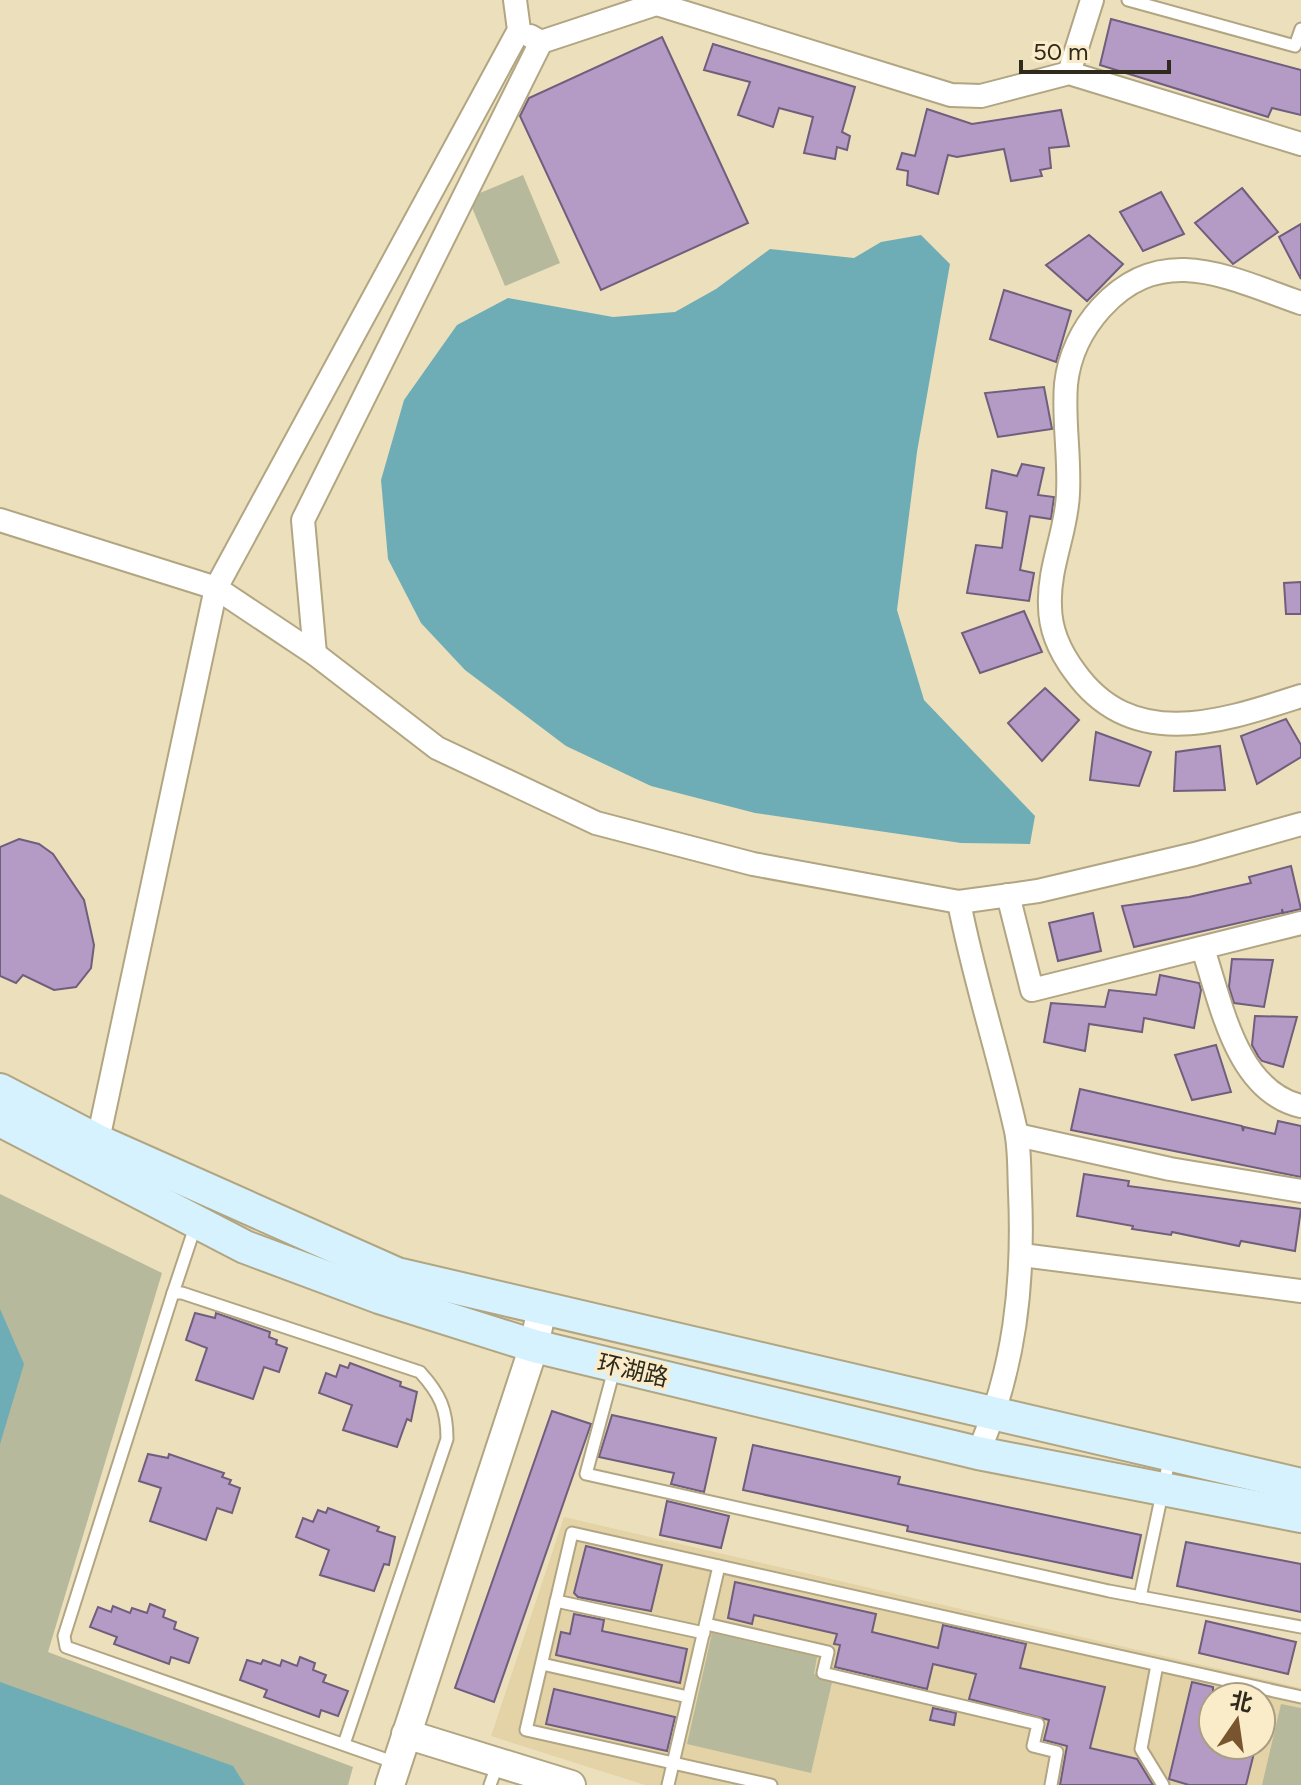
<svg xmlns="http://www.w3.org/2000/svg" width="1301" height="1785" font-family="Figtree,'Noto Sans SC',sans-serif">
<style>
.built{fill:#e3d3a7;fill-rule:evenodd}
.green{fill:#b6b99b}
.water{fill:#6eadb6}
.building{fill:#b39bc6;stroke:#6f5e7c;stroke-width:2}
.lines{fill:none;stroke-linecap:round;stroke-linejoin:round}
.service-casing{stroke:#b1a582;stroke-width:15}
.minor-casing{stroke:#b1a582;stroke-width:26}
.tertiary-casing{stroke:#b1a582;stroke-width:32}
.secondary-casing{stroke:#b1a582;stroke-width:36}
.service{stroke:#fff;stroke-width:11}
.minor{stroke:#fff;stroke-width:22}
.tertiary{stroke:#fff;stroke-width:28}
.secondary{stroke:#d6f2fe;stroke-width:32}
.labels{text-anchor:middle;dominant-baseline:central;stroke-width:7;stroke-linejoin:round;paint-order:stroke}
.street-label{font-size:24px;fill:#2f2a1c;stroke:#faecc8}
</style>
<rect width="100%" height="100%" fill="#ecdfbb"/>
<!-- built -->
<path class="built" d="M564,1517L1301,1688V1785H645L491,1736ZM1213,1697H1261V1745H1213Z"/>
<!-- green -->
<g class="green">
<path d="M523,175L560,263L505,286L468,198Z"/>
<path d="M0,1194L162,1273L48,1652L353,1767L348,1785H0Z"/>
<path d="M712,1633L817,1657L814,1674L833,1678L811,1773L687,1744Z"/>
<path d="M1281,1704L1301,1708V1785H1262Z"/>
</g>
<!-- water -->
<g class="water">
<path d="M921,235L950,264L917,452L897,610L924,700L1035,816L1030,844L961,843L755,813L651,786L566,746L465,670L421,623L388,559L381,480L404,400L457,325L508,298L613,317L675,312L716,289L770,249L854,258L881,242Z"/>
<path d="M0,1309L24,1364L0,1444Z"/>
<path d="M0,1682L233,1766L245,1785H0Z"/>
</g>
<!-- building -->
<g class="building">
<path d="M1111,19L1301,70V115L1272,108L1268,117L1100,65Z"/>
<path d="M662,37L748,223L601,290L520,116L529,98Z"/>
<path d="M713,44L855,87L842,132L850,136L847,150L837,147L835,159L804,153L813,117L779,108L773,127L738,115L750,82L704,70Z"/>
<path d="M927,109L972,124L1061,110L1069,146L1049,148L1051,168L1040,170L1042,176L1011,181L1004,149L957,157L948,155L938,194L907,185L908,171L897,169L902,153L915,156Z"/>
<path d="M1242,188L1278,232L1233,264L1195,223Z"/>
<path d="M1161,192L1184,234L1143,251L1120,212Z"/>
<path d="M1301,224V279L1279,237Z"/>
<path d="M1089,235L1123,264L1087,301L1046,265Z"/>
<path d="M1004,290L1071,311L1056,362L990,339Z"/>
<path d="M1044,387L1052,429L998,437L985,393Z"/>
<path d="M1022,464L1044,468L1038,495L1054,497L1051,519L1030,516L1020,570L1034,573L1029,601L967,593L976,545L1002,548L1007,512L986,508L992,470L1017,476Z"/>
<path d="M1301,582V614H1286L1284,583Z"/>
<path d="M1024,611L1042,652L980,673L962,633Z"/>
<path d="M1045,688L1079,720L1042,761L1008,723Z"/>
<path d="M1286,719L1301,745V757L1257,784L1241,736Z"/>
<path d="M1096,732L1151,752L1139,786L1090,780Z"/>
<path d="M1220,746L1225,790L1174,791L1176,752Z"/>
<path d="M19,839L39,844L53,854L84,900L94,945L91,968L76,987L54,990L23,975L16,983L0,976V847Z"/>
<path d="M1291,866L1301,909L1283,913L1282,909V913L1134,947L1122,906L1189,897L1251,883L1249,877Z"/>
<path d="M1093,913L1101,951L1058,961L1049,923Z"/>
<path d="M1232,959L1273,960L1264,1007L1234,1003L1229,987Z"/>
<path d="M1160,975L1199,983L1201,990L1194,1028L1144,1018L1142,1032L1089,1024L1085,1051L1044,1042L1051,1003L1105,1007L1109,990L1156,995Z"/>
<path d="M1255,1016L1297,1017L1283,1067L1262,1061L1258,1056L1252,1045Z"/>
<path d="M1216,1045L1231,1092L1192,1100L1175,1055Z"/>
<path d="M1080,1089L1242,1126L1243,1131L1244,1127L1275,1134L1278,1121L1301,1126V1177L1071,1130Z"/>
<path d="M1084,1174L1129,1181L1128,1186L1301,1209L1295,1251L1241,1241L1239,1246L1172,1232L1171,1235L1132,1229L1133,1226L1077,1216Z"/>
<path d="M195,1313L215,1318L216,1313L270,1332L269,1337L277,1340L276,1344L287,1348L279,1372L264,1367L253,1399L196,1380L207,1348L186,1340Z"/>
<path d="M350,1363L401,1382L400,1386L417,1392L411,1421L407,1419L397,1447L343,1430L352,1405L319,1393L326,1373L336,1377L340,1365L348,1368Z"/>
<path d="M552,1411L591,1424L494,1702L455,1688Z"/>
<path d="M612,1415L716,1438L704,1492L671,1484L674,1473L599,1457Z"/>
<path d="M753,1445L900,1477L898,1484L1141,1535L1132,1578L907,1531L908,1526L743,1490Z"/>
<path d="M148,1454L168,1458L169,1454L224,1473L222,1477L231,1480L229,1484L240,1488L232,1513L217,1508L206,1540L150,1521L161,1488L139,1481Z"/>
<path d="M667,1501L729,1516L721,1548L660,1535Z"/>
<path d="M328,1508L379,1527L377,1531L395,1537L389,1565L384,1564L374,1591L320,1575L329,1550L296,1537L303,1518L313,1522L318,1510L326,1513Z"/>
<path d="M1186,1542L1301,1564V1612L1177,1586Z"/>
<path d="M586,1546L662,1565L651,1611L578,1597L574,1593Z"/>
<path d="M735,1582L876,1614L872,1632L938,1648L943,1625L1026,1644L1020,1668L1105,1687L1090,1748L1137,1759L1153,1785H1060L1067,1746L1044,1740L1049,1720L969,1699L976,1674L933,1664L927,1689L835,1667L840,1645L834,1644L837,1634L754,1615L752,1624L728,1618Z"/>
<path d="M150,1604L165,1610L163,1617L176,1622L174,1629L198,1638L189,1663L171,1657L169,1664L114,1644L117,1637L90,1627L98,1607L111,1612L113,1606L130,1613L132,1608L147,1613Z"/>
<path d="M574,1614L604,1620L602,1631L687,1649L680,1683L556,1655L561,1632L570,1634Z"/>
<path d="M1206,1621L1296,1642L1288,1674L1199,1653Z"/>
<path d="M300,1657L315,1663L313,1670L326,1675L323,1682L348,1691L338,1716L321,1710L319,1717L264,1697L267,1690L240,1680L247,1660L261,1664L263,1660L280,1666L282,1660L297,1666Z"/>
<path d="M1192,1682L1213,1687V1745H1256L1246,1785H1189L1169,1779Z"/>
<path d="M554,1689L675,1717L667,1751L546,1724Z"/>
<path d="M933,1708L956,1713L954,1725L930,1720Z"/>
</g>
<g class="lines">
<defs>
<g id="service">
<path d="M1128,0L1295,46L1301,29"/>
<path d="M173,1293L196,1224"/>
<path d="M615,1366L586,1474L1109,1591L1301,1627"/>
<path d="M1140,1597L1170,1456"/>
<path d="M556,1601L704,1633"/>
<path d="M706,1624L828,1652L823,1673L1038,1724L1033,1746L1057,1752L1051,1785"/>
<path d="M542,1664L688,1697"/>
<path d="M1157,1665L1141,1749L1163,1785"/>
<path d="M344,1744L447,1439C447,1409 440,1394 420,1372L182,1293H173L64,1636L66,1647L396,1763"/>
<path d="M490,1785L498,1763"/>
<path d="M668,1785L719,1566"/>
<path d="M771,1785L526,1730L572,1533L1301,1697"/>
</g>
<g id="minor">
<path d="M515,0L519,30L216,588L315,654L437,748L596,823L753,864L959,902L1038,891L1195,854L1301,824"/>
<path d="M644,0L951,95L981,96L1069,73L1301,144"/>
<path d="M530,36L541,42L656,4"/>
<path d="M1069,73L1092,0"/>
<path d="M1301,303C1229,278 1162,241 1101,308C1082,329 1069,356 1066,384C1063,420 1070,456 1068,493C1067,531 1048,567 1050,606C1050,631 1060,652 1075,672C1133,753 1223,721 1301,696"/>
<path d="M0,520L216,588L95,1154"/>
<path d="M315,654L303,520L541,42"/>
<path d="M1008,895L1032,990L1301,923"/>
<path d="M959,902C974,980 999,1054 1016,1131C1020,1151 1019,1172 1020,1192C1024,1283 1015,1369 978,1453"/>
<path d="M1203,949C1221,1002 1236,1091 1301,1106"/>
<path d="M1017,1135L1170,1169L1301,1191"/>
<path d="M1022,1255L1301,1291"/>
</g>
<g id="tertiary">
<path d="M406,1734L571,1785"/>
<path d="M390,1785L534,1346L542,1308"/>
</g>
<g id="secondary">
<path d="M0,1090L98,1141L397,1274L1301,1485"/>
<path d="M0,1120L245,1247L379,1297L534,1346L978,1453L1301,1516"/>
</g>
</defs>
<!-- service casing -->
<use href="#service" class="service-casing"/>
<!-- minor casing -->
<use href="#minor" class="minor-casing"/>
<!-- tertiary casing -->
<use href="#tertiary" class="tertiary-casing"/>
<!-- secondary casing -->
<use href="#secondary" class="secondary-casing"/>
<!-- service -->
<use href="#service" class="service"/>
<!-- minor -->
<use href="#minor" class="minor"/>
<!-- tertiary -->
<use href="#tertiary" class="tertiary"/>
<!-- secondary -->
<use href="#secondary" class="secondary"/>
</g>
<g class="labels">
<!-- street labels -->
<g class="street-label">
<text transform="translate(633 1370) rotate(13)">环湖路</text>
</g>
</g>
<!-- north arrow -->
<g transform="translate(1237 1721) rotate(13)"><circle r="38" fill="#faecc8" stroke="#a99e83" stroke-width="2"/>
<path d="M0-6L14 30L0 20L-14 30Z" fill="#79552f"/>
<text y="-12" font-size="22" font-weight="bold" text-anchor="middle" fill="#2f2a1c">北</text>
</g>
<!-- scale -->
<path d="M1021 60v12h148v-12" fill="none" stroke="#2f2a1c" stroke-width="4"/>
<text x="1033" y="60" font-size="24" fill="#2f2a1c" stroke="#faecc8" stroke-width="6" paint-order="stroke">50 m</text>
</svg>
